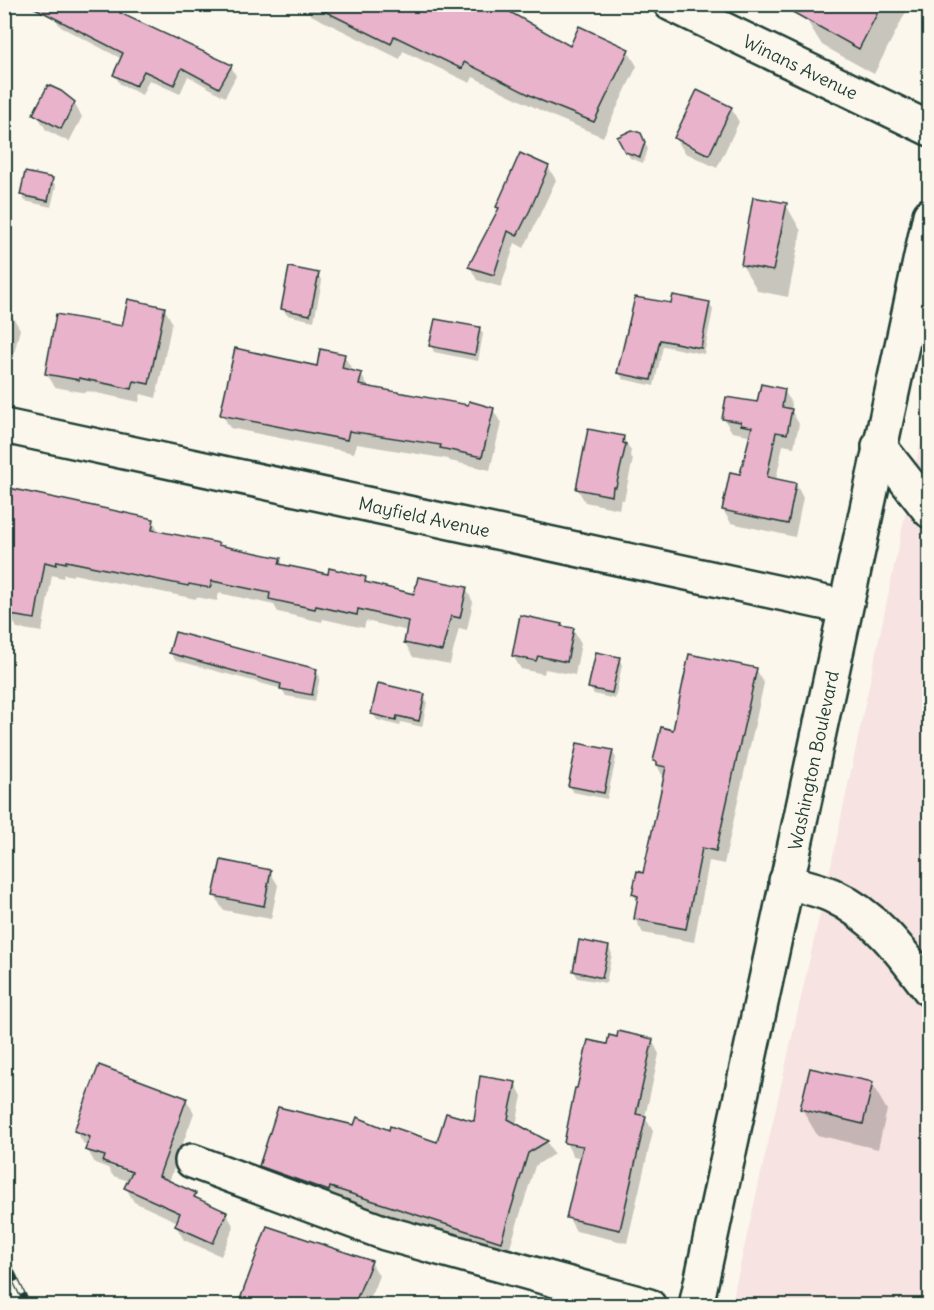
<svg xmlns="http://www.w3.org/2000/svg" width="934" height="1310" font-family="Delius,sans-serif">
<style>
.built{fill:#f6e3e2}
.shadow{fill:#0003;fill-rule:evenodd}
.building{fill:#e9b3cc;stroke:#1f3d34;stroke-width:1.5}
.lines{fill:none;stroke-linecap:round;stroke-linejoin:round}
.minor-casing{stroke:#1f3d34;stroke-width:38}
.major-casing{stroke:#1f3d34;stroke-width:38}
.minor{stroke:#fbf7ec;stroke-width:33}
.major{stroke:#fbf7ec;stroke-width:33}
.rail-casing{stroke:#1f3d34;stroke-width:7}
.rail{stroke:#fbf7ec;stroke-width:4.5;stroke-dasharray:14;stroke-linecap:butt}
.labels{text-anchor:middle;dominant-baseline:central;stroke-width:6;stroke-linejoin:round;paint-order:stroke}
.street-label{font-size:18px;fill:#1f3d34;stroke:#fbf7ec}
</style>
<rect width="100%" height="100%" fill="#fbf7ec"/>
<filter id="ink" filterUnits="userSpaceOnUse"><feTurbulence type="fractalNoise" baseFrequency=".0167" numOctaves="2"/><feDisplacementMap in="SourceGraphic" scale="12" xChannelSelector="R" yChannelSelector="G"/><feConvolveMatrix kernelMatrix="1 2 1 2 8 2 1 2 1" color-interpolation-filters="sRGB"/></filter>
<g filter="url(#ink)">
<!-- built -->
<path class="built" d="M929,402V1305L731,1306L832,861Z"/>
<!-- shadow -->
<g class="shadow">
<path d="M4,4H14L4,24Z"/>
<path d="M305,4H485L570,48L628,51L637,66L603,137L552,116L473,77L470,83L403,51L400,59L311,15Z"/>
<path d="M814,4H910L874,74L822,45L806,19Z"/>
<path d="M51,13H120L122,16L231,66L236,76L225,97L188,76L180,94L149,80L142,95L120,84L115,75L122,59L61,27Z"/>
<path d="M74,103L82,117L69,142L46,130L38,116Z"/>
<path d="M731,108L739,122L717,168L684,152L676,138Z"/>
<path d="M644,141L648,149L643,163L630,158L626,151Z"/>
<path d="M548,167L556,180L524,248L515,243L501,287L477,280L470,267L500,210L498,206Z"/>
<path d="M52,180L56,186L51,207L25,201L22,195Z"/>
<path d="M786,205L801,231L788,297L758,291L742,265Z"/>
<path d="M318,275L322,281L314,321L287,315L283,309Z"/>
<path d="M709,303L713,310L704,354L663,346L654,386L623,379L619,372L673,305Z"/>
<path d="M164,308L172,322L156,398L141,394L139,402L87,391L86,393L55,387L47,374L123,328Z"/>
<path d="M4,314L12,316L20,329L8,378L4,377Z"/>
<path d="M479,328L483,334L478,361L434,352L431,345Z"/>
<path d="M344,356L352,369L351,372L361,374L369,389L493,410L501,423L490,470L450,461L448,459L357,444L354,453L230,428L222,414Z"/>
<path d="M784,390L792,404L791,410L799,424L794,447L783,445L776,480L796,484L803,498L795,537L731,523L723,510L741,476L750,439L748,435L732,432L724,419Z"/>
<path d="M623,437L631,451L630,455L633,459L624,500H621L619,509L585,502L577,488Z"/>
<path d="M4,486L20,489L22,493L153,521L160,533L218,544L219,547L280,559L284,566L329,576L365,578L368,585L415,595L466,588L473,602L467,630L459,628L450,664L413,657L405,643L408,631L366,621L364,628L323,619L322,622L278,612L274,605L219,593L217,601L196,597V599L73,574V576L64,574L63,578L52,575L42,632L17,628L9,614L4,579Z"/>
<path d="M561,625L562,627L573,630L581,643L575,675L545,669L544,674L521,669L513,656Z"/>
<path d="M171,653L316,670L320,677L315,701L286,696L282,689L175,660Z"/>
<path d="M619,658L622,665L615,699L594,694L590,688Z"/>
<path d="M756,669L764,683L724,864L709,861L694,942L643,933L635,919L638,903L633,894L644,874L665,775H662L655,761L674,732Z"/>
<path d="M424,695L427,702L422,727L401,722L400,726L377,720L373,713Z"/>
<path d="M612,751L616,758L607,799L573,792L570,786Z"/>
<path d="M270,872L278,885L271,919L223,910L215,896Z"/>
<path d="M609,948L612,954L606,983L578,978L574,971Z"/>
<path d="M652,1040L659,1054L645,1117L653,1131L627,1243L576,1231L568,1217L582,1158L573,1156L566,1143L578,1090Z"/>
<path d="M515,1083L522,1096L516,1125L547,1142L554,1154L535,1166L508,1254L268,1178L261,1166L355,1127L390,1132L438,1143L476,1123Z"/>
<path d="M872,1084L887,1110L878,1149L817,1135L802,1109Z"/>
<path d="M186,1099L194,1113L169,1182L195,1195L198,1200L226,1213L234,1227L221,1256L184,1240L176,1226L178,1222L134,1202L126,1188L129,1181L113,1176L108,1168L95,1163L87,1149L88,1146L84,1144L76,1131ZM108,1162L139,1173L138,1176L108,1165Z"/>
<path d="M268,1227L371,1262L379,1276L367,1306H239Z"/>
</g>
<!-- building -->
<g class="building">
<path d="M27,4H108L121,11L120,13L232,65L219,88L182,68L174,85L144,71L136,86L113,75L123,53Z"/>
<path d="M310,4H496L570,46L579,26L629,49L594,122L542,101L464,62L462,69L394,36L391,44Z"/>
<path d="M778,4H882L859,49Z"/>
<path d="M48,85L61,91L75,102L61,129L33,114Z"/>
<path d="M697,90L732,107L709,155L674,138Z"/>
<path d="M632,130L641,133L645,142L640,157L625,152L617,137Z"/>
<path d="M520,153L549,166L530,210L517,236L508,231L494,275L468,267L499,208L496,207Z"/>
<path d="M25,172L53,178L48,201L20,195Z"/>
<path d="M753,197L787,203L773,271L741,265Z"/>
<path d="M289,267L319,273L310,315L281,309Z"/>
<path d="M673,295L710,302L701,348L660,340L651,380L617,373L635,297L671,303Z"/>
<path d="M128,299L165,307L149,384L134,381L132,389L79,378V380L45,374L56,314L122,326Z"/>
<path d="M435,319L480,327L475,355L429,346Z"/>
<path d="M235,348L317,366L320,349L345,354L342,368L362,373L359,385L468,405L469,401L494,408L482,457L440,448L441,445L349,431L347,440L220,415Z"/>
<path d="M761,384L785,389L782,407L792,409L787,434L776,432L767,477L796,483L788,524L722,510L730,472L740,474L752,427L741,425V422L722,419L726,397L757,402Z"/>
<path d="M588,429L624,436L623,443L626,444L616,487H613L612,496L576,489Z"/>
<path d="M4,487L154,519L152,530L219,543L218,545L281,558L279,564L328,574L329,568L366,577L365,582L414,594L418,577L467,587L460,618L451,616L442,651L404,643L408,621L358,609L357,615L316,606L315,609L269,599L270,593L212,581L210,588L189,584L188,586L66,561V563L57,561L56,565L45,562L35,619L4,614Z"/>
<path d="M520,615L562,624L561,626L574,628L567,662L538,656L536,661L512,656Z"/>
<path d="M175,632L317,669L312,695L280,689L281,684L169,653Z"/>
<path d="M596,652L620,657L612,693L588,688Z"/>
<path d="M689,654L757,668L716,851L702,848L686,929L634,919L638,896L632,894L637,871L643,873L666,767L657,765V762L653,761L661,727L673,730Z"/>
<path d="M378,683L425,694L419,721L397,716L396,720L371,714Z"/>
<path d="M577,743L613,750L604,793L568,786Z"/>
<path d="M221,860L271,870L264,906L213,896Z"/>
<path d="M579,940L609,946L602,978L573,971Z"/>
<path d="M618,1031L653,1039L636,1114L646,1116L620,1230L566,1218L583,1146L564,1143L575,1088H577L588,1040L607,1044L609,1035L617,1037Z"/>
<path d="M99,1065L187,1098L159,1176L196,1193L194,1197L227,1212L213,1243L175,1226L180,1213L124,1188L132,1172L103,1162L105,1156L85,1150L90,1137L74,1131Z"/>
<path d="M810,1068L873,1082L863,1124L800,1109Z"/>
<path d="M480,1076L516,1082L508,1119L548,1141L528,1153L501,1242L330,1187L329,1191L259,1166L278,1107L354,1125L357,1117L389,1130L390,1126L437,1142L446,1113L474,1121Z"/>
<path d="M267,1226L372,1261L354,1305H238Z"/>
</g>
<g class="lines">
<defs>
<g id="minor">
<path id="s1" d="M671,4L930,129"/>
<path id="s2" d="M4,426L845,607"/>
<path d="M879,446L930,511"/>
<path d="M786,881C801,886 817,889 831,895C876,916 901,951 930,990"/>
<path d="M192,1161L385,1233L649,1306"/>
</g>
<g id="major">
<path id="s3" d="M696,1306L930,215"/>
</g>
</defs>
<!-- minor casing -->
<use href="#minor" class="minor-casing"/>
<!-- major casing -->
<use href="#major" class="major-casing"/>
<!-- minor -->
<use href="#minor" class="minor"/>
<!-- major -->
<use href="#major" class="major"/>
<defs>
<g id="rail">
<path d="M4,1256L28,1306"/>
<path d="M4,1299L8,1306"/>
</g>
</defs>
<!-- rail casing -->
<use href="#rail" class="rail-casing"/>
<!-- rail -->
<use href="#rail" class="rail"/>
</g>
</g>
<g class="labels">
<!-- street labels -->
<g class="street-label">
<text stroke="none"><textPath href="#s1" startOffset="144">Winans Avenue</textPath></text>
<text stroke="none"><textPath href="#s2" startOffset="430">Mayfield Avenue</textPath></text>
<text stroke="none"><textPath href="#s3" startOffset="558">Washington Boulevard</textPath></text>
</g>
</g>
<!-- margin -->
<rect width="934" height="1310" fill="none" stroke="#fbf7ec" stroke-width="24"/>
<rect x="12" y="12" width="910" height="1286" fill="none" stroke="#1f3d34" stroke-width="2" filter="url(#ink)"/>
</svg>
